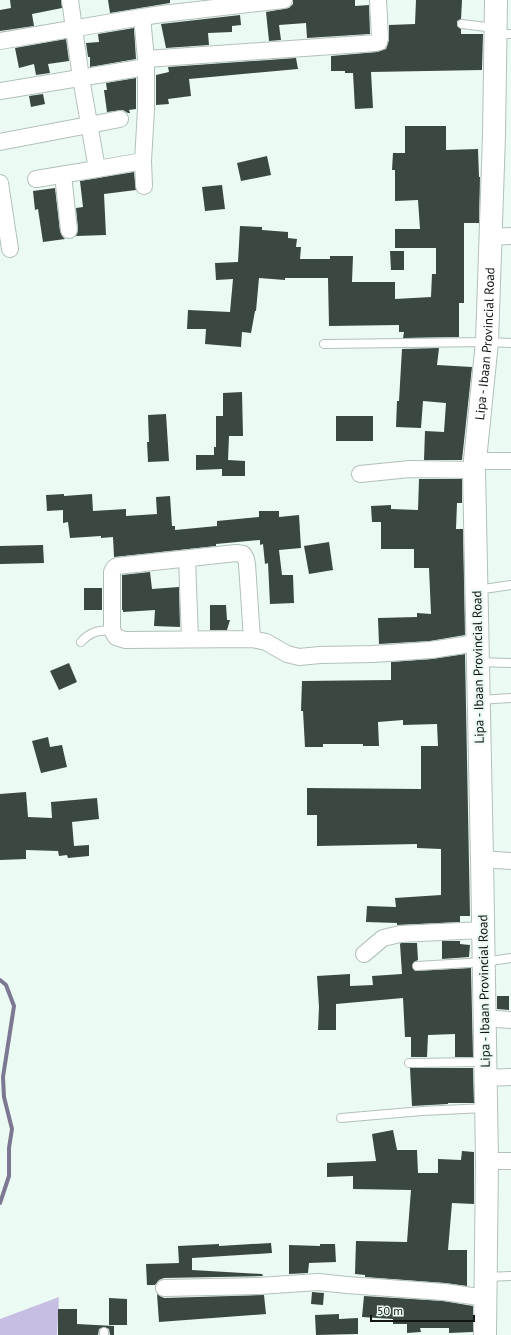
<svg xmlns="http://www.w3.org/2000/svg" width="511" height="1335" font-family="'PT Sans',sans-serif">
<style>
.green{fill:#c7bfe3}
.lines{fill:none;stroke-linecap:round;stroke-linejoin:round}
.stream{stroke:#7c7792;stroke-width:4}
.building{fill:#3b4741}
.service-casing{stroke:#b2c0b9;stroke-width:10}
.minor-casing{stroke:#b2c0b9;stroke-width:18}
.secondary-casing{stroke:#b2c0b9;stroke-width:24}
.service{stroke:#fff;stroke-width:8}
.minor{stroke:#fff;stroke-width:16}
.secondary{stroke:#fff;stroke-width:22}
.labels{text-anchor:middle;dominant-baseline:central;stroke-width:4;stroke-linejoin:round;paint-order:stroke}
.street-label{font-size:13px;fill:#111613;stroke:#ebfaf3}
</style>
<rect width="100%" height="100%" fill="#ebfaf3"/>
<!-- green -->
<path class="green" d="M59,1297L57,1335H0V1319Z"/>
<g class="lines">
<!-- stream -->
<path class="stream" d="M0,980L6,985L14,1006L3,1077L4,1097L12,1129L9,1148V1176L0,1203"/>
</g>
<!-- building -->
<g class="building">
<path d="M10,0H61L62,8L32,14L34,26L0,31V10L11,8Z"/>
<path d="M108,0H170V3L110,13Z"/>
<path d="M293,0H355V6L369,5L370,34L307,38L306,23L279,25L281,40L269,41L266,12L289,8L293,4Z"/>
<path d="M416,0H462L461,19L457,21V26L461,29V34H483L482,70L371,72L373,108L355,109L353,73H345V71H331V56L377,52L386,49L389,40V25L415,24Z"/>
<path d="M240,15L241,25L232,26V32L208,33L209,45L166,48L161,24Z"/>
<path d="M134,28L136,59L90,67V57H88L86,43L99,42L98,34Z"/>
<path d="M66,39L69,61L48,64L50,73L36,75L34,64L19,68L15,48Z"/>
<path d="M296,58L298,69L189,79L191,96L168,99L169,104L156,105V75L169,72L168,67Z"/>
<path d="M136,78V109L129,110L130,113H128L123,110L107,112L104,90H107L106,83Z"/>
<path d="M43,94L45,104L31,107L29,96Z"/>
<path d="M405,126H446V150L478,149L479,177H480L479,223H464V303H459V337L403,338L404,332H399V325L329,326L328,278H285V280L259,278L256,311H255L251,333L242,332L241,347L205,344L206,329H187L188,310L230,312L233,279L216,280L215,263L238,262L240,226L262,227V230L288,232V238L297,239L296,247H301L300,259H330V256H353L352,282H395V299L431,297L432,274H436V248H395V229H420L418,200L395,201V170H392L393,153H405Z"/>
<path d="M267,156L271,175L241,181L237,163Z"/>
<path d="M134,172L136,190L104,194L106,235L76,236L78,229L76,208L83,207L80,181Z"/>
<path d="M222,185L225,209L205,211L202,187Z"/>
<path d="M55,188L60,231L62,236L65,239L43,242L38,209L35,210L33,191Z"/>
<path d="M390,251H404V270H391Z"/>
<path d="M439,348L437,365L472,367L462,460H424L425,431L444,432L446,403L423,401L421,428L396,427L397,401H399L402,349Z"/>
<path d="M242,392L243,436H229L228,460L245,461V476H222V469L196,470V455H214V447H216V416H223V393Z"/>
<path d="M166,414L169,461L148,462L147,442H149L148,415Z"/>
<rect x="336" y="416" width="37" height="25"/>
<path d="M419,479H462V503H457L456,529H463L465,635L430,641L379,644L378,618L417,617V613L431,614L429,568H414V549H381V522H372L371,506L391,505V509L418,510Z"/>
<path d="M64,494V496L92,494L93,511L126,509V516L157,514L156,497L170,496L172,526H175V530L217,526V521L259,517V511H279V517L299,515L301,548L279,550L282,575H293L294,603L270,604L268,563L265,564L263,544L260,545V540L216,544V546L114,557L113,537L101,538V536L70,538L68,522L63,523V510L47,511L46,495Z"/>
<path d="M329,542L333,570L309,574L304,546Z"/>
<path d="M43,545L44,563L0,564V546Z"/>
<path d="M150,572L152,589L179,587L180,627L154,626L155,610L123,612V610H122V575Z"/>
<rect x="84" y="588" width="18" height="22"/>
<path d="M210,605H226L227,620H230L227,630H210Z"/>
<path d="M465,654L470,916H460V922L397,925V923L366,922L367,906L396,907L395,898L441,895V849L417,848V844L317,846V815H307V788L421,789V746H438L437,724L403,725V720L378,722L379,746H363V744H323V747H305L303,711H301L302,681L391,680V662L432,659Z"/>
<path d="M69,663L77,682L59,690L50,671Z"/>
<path d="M48,737L50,747L62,745L67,767L41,773L32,741Z"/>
<path d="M26,792L28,817L52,818L51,802L97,798L99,819L72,822L74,846L89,845V856L68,858L67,855L59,856L58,851L26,850V859L0,860V794Z"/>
<path d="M442,941H460V944L470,945L469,957L442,959Z"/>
<path d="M401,943H417L418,960L414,962L412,966L415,971L471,968L473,1057H455V1034L428,1035L427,1057H411V1037H405L403,998L336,1004V1030H318L319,1007L317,976L350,974V986L373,985L372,976L402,974L400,944Z"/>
<path d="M497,996H509V1010L497,1009Z"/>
<path d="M410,1068H473L474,1103H448V1104L412,1106Z"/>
<path d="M393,1130L397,1150H417L418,1173H438V1159L461,1160L462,1151L474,1152V1204L452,1203L448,1250H467V1286L445,1283L365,1277V1275L355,1274L356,1241L407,1242L411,1190L353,1189V1176L327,1177V1163L376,1161L372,1134Z"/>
<path d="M271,1243L272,1253L192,1258V1270L262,1274L263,1276L164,1278L159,1280L155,1285H147L146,1264L179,1263L178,1246L219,1244V1246Z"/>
<path d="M320,1244H335L336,1262L309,1263L308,1273L289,1274V1245L320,1246Z"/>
<path d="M312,1292L324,1293L323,1305L311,1304Z"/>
<path d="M157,1294L160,1296L164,1298L264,1295L266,1314L159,1322Z"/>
<path d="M364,1296L443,1301L473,1306V1332L449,1333V1328H420L421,1332L407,1333V1324H393V1319L362,1317Z"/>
<path d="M109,1298L127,1299V1325H109Z"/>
<path d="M58,1309H77V1324L114,1326V1335H110L109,1329L104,1327L99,1329L98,1335H58Z"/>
<path d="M339,1314V1319L358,1318V1334L316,1335L315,1315Z"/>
</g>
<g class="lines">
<defs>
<g id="service">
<path d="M462,24L495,28"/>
<path d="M496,34H511"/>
<path d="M324,344L487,342L511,343"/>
<path d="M477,590L511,585"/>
<path d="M81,642C91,631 97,631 112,630"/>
<path d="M479,662L511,663"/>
<path d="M479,700L511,698"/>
<path d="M417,966L484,962L511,958"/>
<path d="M409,1063L484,1062"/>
<path d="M341,1118L422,1111L485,1108"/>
<path d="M487,1277L511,1276"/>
<path d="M104,1335V1332"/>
</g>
<g id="minor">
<path d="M70,0L81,78L97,169L143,161L146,109V59L142,17L162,14L284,0"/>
<path d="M0,41L142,17"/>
<path d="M146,59L376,43L379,42L380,38L378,0"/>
<path d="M0,91L146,67"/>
<path d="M0,142L120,119"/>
<path d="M143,161L144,186"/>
<path d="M63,175L69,230"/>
<path d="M36,179L97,169"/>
<path d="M0,183L10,249"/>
<path d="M490,237L511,236"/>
<path d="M474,461H511"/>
<path d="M360,474L410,469L474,470"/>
<path d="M187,559L190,639"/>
<path d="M252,639L247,564L246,559L243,554L236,553L117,566L114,568L112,572V630L116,637L125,640L252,639L266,642L287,654L299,657L320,655L373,654L431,650L477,643"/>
<path d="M482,859L511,861"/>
<path d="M364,954L383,938L400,934L483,930"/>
<path d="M484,1018L511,1020"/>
<path d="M485,1078L511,1077"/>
<path d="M487,1161H511"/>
<path d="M164,1288L259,1286L318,1282L347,1285L444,1292L486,1298"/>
</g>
<g id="secondary">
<path id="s1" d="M485,1335L487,1161L482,859L474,470L487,342L494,135L496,0"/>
</g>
</defs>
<!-- service casing -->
<use href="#service" class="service-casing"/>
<!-- minor casing -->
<use href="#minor" class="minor-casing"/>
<!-- secondary casing -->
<use href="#secondary" class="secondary-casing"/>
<!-- service -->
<use href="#service" class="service"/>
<!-- minor -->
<use href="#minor" class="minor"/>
<!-- secondary -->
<use href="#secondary" class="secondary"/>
</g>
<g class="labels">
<!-- street labels -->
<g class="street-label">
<text stroke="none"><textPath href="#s1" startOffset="992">Lipa - Ibaan Provincial Road</textPath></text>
<text transform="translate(478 667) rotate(-91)">Lipa - Ibaan Provincial Road</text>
<text transform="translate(484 991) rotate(-91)">Lipa - Ibaan Provincial Road</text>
</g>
</g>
<!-- scale -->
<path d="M371 1315v6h103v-6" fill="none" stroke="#111613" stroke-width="2"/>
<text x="377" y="1315" font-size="12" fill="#111613" stroke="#ebfaf3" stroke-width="3" paint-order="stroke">50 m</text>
</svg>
